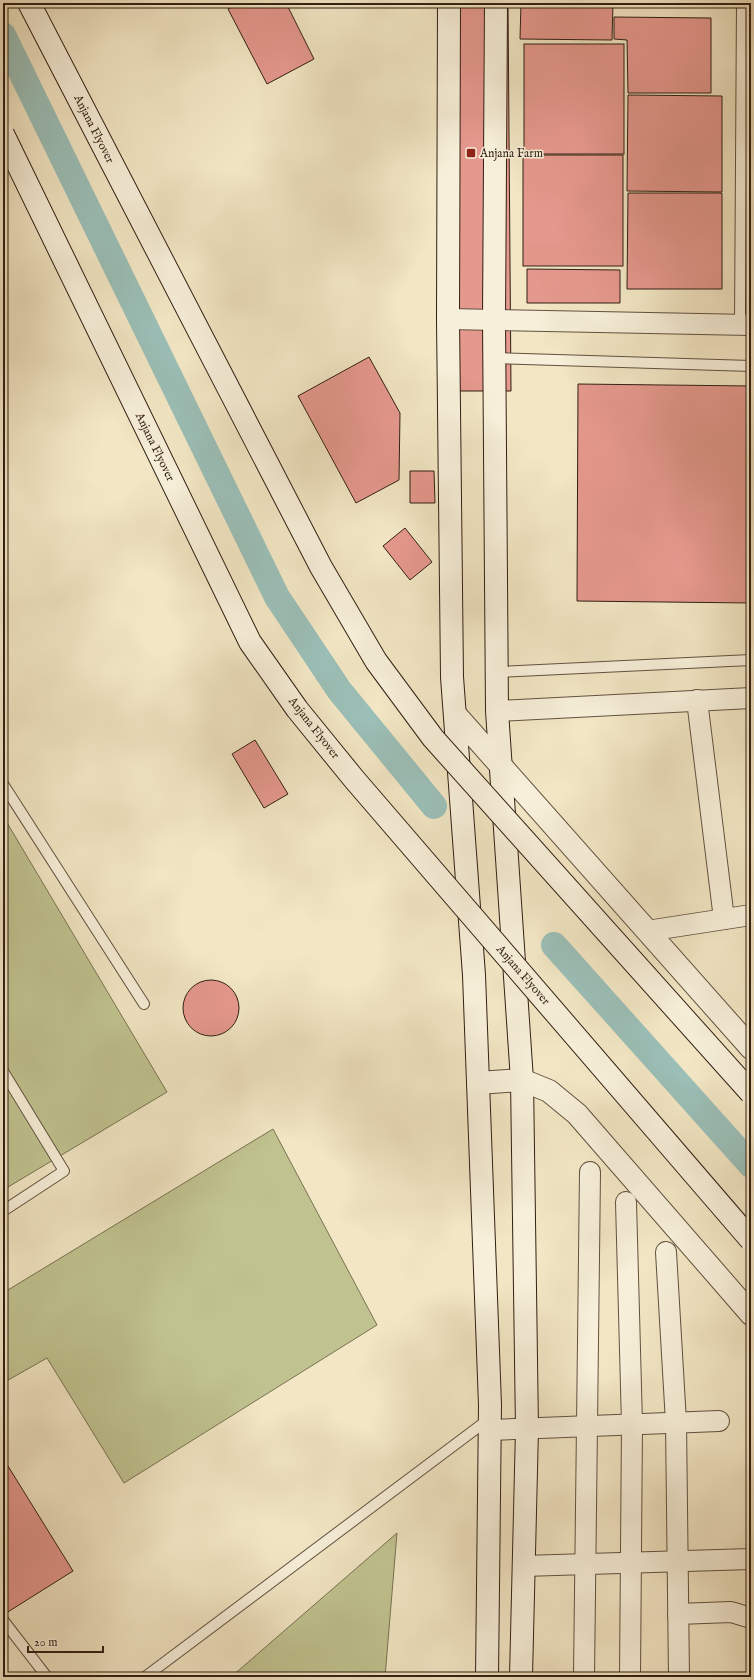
<svg xmlns="http://www.w3.org/2000/svg" width="754" height="1680" font-family="'IM FELL English',serif">
<style>
.green{fill:#c0c390;stroke:#787152}
.lines{fill:none;stroke-linecap:round;stroke-linejoin:round}
.canal{stroke:#9bbfb7;stroke-width:26}
.building{fill:#e5988d;stroke:#311f13}
.service-casing{stroke:#61513f;stroke-width:12}
.minor-casing{stroke:#61513f;stroke-width:22}
.tertiary-casing{stroke:#61513f;stroke-width:24}
.secondary-casing{stroke:#311f13;stroke-width:24}
.service{stroke:#f7efd9;stroke-width:10}
.minor{stroke:#f7efd9;stroke-width:20}
.tertiary{stroke:#f7efd9;stroke-width:22}
.secondary{stroke:#f7efd9;stroke-width:22}
.secondary-bridge-casing{stroke:#311f13;stroke-width:24;stroke-linecap:butt}
.secondary-bridge{stroke:#f7efd9;stroke-width:22}
.poi-dot{fill:#8f2418;stroke:#f7efd9;stroke-width:1.5}
.labels{text-anchor:middle;dominant-baseline:central;stroke-width:3;stroke-linejoin:round;paint-order:stroke}
.street-label{font-size:12px;fill:#311f13;stroke:#f7efd9}
.poi-label{font-size:12px;fill:#311f13;stroke:#f7efd9;text-anchor:start}
</style>
<rect width="100%" height="100%" fill="#f2e6c4"/>
<filter id="stains"><feTurbulence type="fractalNoise" baseFrequency=".005" numOctaves="4"/><feColorMatrix values="0 0 0 0 .2 0 0 0 0 .09 0 0 0 0 .02 0 0 0 .5 -.17"/></filter>
<radialGradient id="worn" r=".72"><stop offset=".6" stop-color="#630" stop-opacity="0"/><stop offset="1" stop-color="#630" stop-opacity=".3"/></radialGradient>
<!-- green -->
<g class="green">
<path d="M3,816L167,1092L3,1190Z"/>
<path d="M273,1129L377,1325L124,1483L47,1358L3,1383V1293Z"/>
<path d="M397,1533L385,1677H231Z"/>
</g>
<g class="lines">
<!-- canal -->
<g class="canal">
<path d="M3,35L277,597L339,690L434,806"/>
<path d="M554,945L751,1165"/>
</g>
</g>
<!-- building -->
<g class="building">
<path d="M240,3H286L314,59L267,84L228,9Z"/>
<path d="M438,3H508L511,391H441Z"/>
<path d="M521,3H613L612,40L520,39Z"/>
<path d="M614,17L711,18V93H628L627,40L614,39Z"/>
<rect x="524" y="44" width="100" height="110"/>
<path d="M628,95L722,96V192L627,191Z"/>
<rect x="523" y="155" width="100" height="111"/>
<path d="M628,193H722V289H627Z"/>
<path d="M527,269L620,270V303H527Z"/>
<path d="M369,357L400,413L399,480L356,503L298,396Z"/>
<path d="M578,384L751,386V603L577,601Z"/>
<path d="M410,471H434L435,503H410Z"/>
<path d="M405,528L432,562L410,580L383,546Z"/>
<path d="M255,740L288,794L264,808L232,754Z"/>
<circle cx="211" cy="1008" r="28"/>
<path d="M3,1458L73,1571L3,1615Z"/>
</g>
<g class="lines">
<defs>
<g id="service">
<path d="M740,324L742,3"/>
<path d="M494,358L751,366"/>
<path d="M497,672L751,660"/>
<path d="M3,784L144,1004"/>
<path d="M3,1071L64,1171L3,1211"/>
<path d="M3,1620L47,1677"/>
<path d="M145,1677L489,1419"/>
</g>
<g id="minor">
<path d="M448,319L751,325"/>
<path d="M697,700L724,919"/>
<path d="M497,711L751,698"/>
<path d="M647,931L751,915"/>
<path d="M626,1202L632,1424L630,1677"/>
<path d="M666,1252L676,1422L679,1677"/>
<path d="M490,1430L719,1421"/>
<path d="M523,1566L751,1559"/>
<path d="M678,1614L731,1612L751,1618"/>
<path d="M584,1677L590,1172"/>
</g>
<g id="tertiary">
<path d="M455,714L751,1048"/>
<path d="M478,1083L522,1080L549,1091L577,1114L751,1314"/>
</g>
<g id="secondary">
<path d="M449,3L448,319L452,677L474,975L490,1405L487,1677"/>
<path d="M496,3L494,320L497,711L522,1080L527,1429L521,1677"/>
</g>
</defs>
<!-- service casing -->
<use href="#service" class="service-casing"/>
<!-- minor casing -->
<use href="#minor" class="minor-casing"/>
<!-- tertiary casing -->
<use href="#tertiary" class="tertiary-casing"/>
<!-- secondary casing -->
<use href="#secondary" class="secondary-casing"/>
<!-- service -->
<use href="#service" class="service"/>
<!-- minor -->
<use href="#minor" class="minor"/>
<!-- tertiary -->
<use href="#tertiary" class="tertiary"/>
<!-- secondary -->
<use href="#secondary" class="secondary"/>
<defs>
<g id="secondary-bridge">
<path d="M29,3L321,567L376,661L433,738L751,1093"/>
<path d="M3,134L250,642L297,709L354,779L751,1240"/>
</g>
</defs>
<!-- secondary-bridge casing -->
<use href="#secondary-bridge" class="secondary-bridge-casing"/>
<!-- secondary-bridge -->
<use href="#secondary-bridge" class="secondary-bridge"/>
</g>
<!-- markers -->
<rect class="poi-dot" x="466" y="148" width="10" height="10" rx="2"/>
<g class="labels">
<!-- street labels -->
<g class="street-label">
<text transform="translate(94 129) rotate(63)">Anjana Flyover</text>
<text transform="translate(155 447) rotate(64)">Anjana Flyover</text>
<text transform="translate(314 728) rotate(52)">Anjana Flyover</text>
<text transform="translate(523 975) rotate(49)">Anjana Flyover</text>
</g>
<!-- poi labels -->
<g class="poi-label">
<text x="480" y="153">Anjana Farm</text>
</g>
</g>
<!-- margin -->
<rect width="754" height="1680" fill="none" stroke="#f2e6c4" stroke-width="16"/>
<rect x="4" y="4" width="746" height="1672" fill="none" stroke="#311f13" stroke-width="2"/>
<rect x="8" y="8" width="738" height="1664" fill="none" stroke="#311f13"/>
<!-- scale -->
<path d="M28 1646v6h75v-6" fill="none" stroke="#311f13" stroke-width="2"/>
<text x="34" y="1646" font-size="12" fill="#311f13" stroke="#f7efd9" stroke-width="3" paint-order="stroke">20 m</text>
<rect width="100%" height="100%" filter="url(#stains)"/>
<rect width="100%" height="100%" fill="url(#worn)"/>
</svg>
